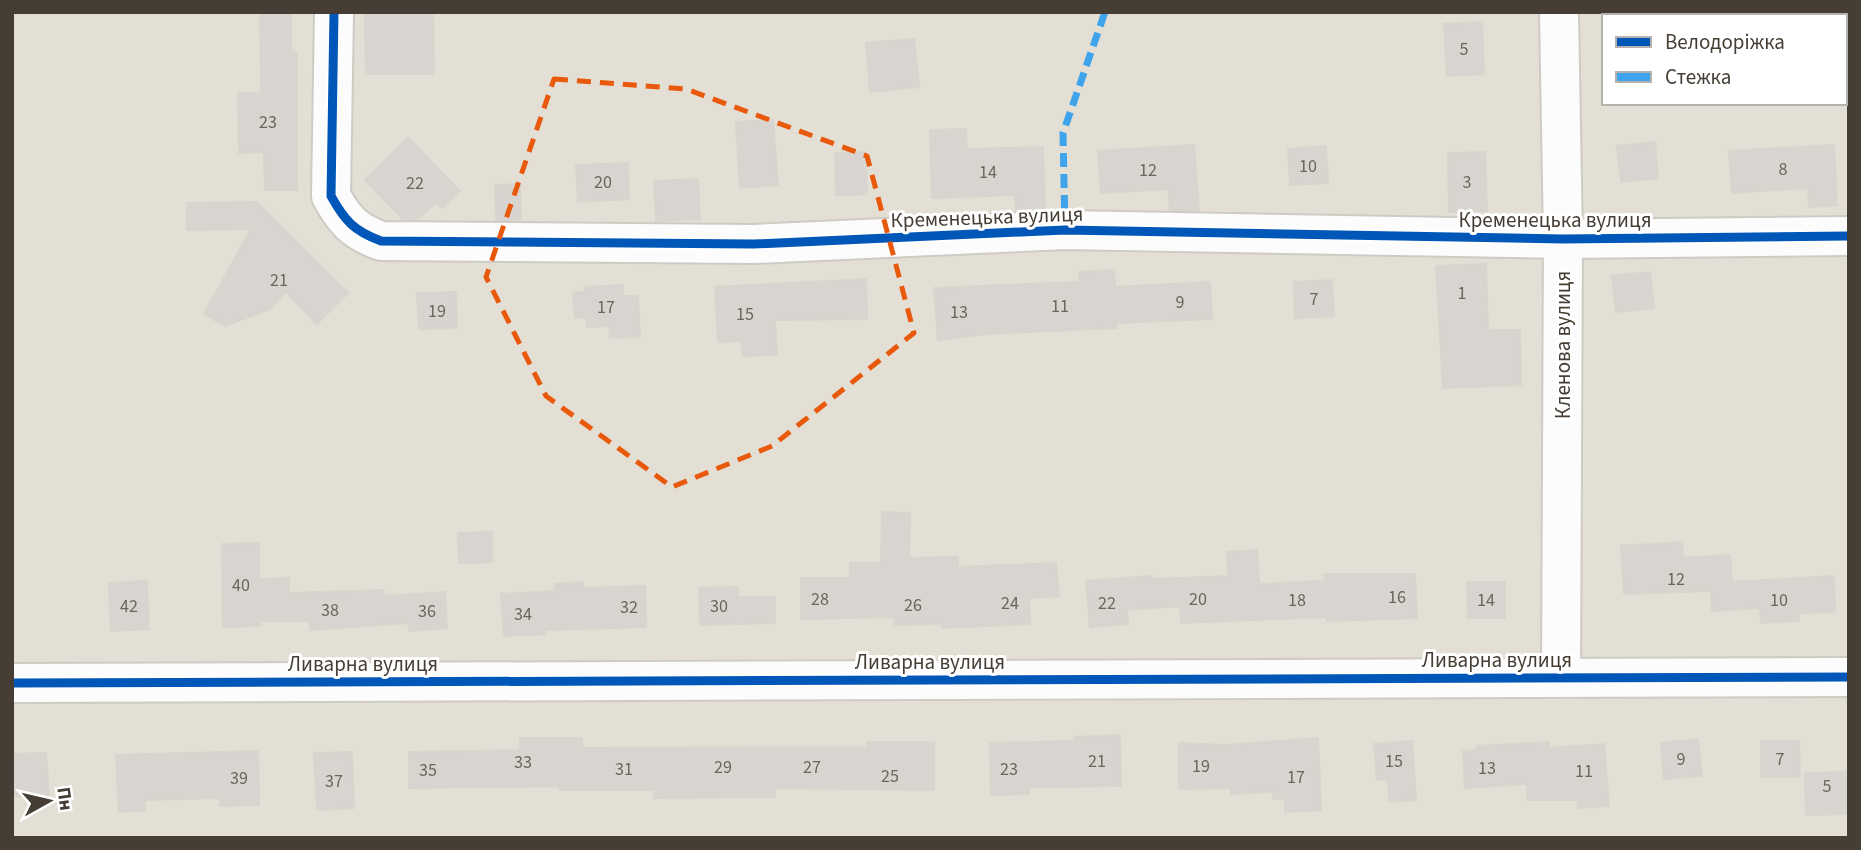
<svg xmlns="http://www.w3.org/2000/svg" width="1861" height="850" font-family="'Source Sans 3',sans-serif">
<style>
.residential{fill:#e4dfd5;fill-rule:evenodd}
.building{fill:#d8d4cf;stroke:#d8d4ce;stroke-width:2}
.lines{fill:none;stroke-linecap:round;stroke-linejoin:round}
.minor-casing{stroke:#cecbc5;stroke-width:42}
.minor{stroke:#fdfcfc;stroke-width:38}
.quiet{stroke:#3fa4eb;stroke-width:7;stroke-dasharray:14 7;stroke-linecap:butt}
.cycleway-casing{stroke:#fff;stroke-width:13}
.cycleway{stroke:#0057b8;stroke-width:9}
.marked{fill:none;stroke:#e8590c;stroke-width:5;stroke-dasharray:14 9;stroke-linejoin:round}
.labels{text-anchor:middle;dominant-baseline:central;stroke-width:6;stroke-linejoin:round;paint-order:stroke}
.number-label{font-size:18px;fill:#6c655c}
.street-label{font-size:21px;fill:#463e34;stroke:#fff}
</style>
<rect width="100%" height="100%" fill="#f0ede8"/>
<!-- residential -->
<path class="residential" d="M12,12H1849V838H12ZM1604,16H1845V103H1604Z"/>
<!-- building -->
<g class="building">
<path d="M260,12H291V52H297V190H265L264,152L239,153L238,93H261Z"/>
<path d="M365,12H433L434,74H366Z"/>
<path d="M1482,22L1484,74L1447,76L1444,24Z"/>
<path d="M914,39L919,87L870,92L866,43Z"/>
<path d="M773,120L778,185L740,188L736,122Z"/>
<path d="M966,129L967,149L1043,147L1045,209L1016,210L1015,195L932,198L930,130Z"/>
<path d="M408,138L460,191L442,208L436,202L418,219H403L365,180Z"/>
<path d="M1655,142L1658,178L1621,182L1617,146Z"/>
<path d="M1194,145L1199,211L1170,210L1168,189L1101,193L1098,151Z"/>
<path d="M1834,145L1837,205L1809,207L1808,188L1732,193L1729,151Z"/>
<path d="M1326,146L1328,183L1290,185L1288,149Z"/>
<path d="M865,152L867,194L836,195L835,153Z"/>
<path d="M1485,152L1487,211L1449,212L1448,153Z"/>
<path d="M628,163L629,199L578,202L576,165Z"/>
<path d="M698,179L700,219L656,221L654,181Z"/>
<path d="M520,184L521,220H496L495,185Z"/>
<path d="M257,202L348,293L317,324L286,292L270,309L225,326L204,314L251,229L187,230V203Z"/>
<path d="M1486,264L1488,330H1520L1521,385L1443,388L1436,266Z"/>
<path d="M1114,270L1115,287L1210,282L1212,319L1116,323V328L984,334L938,340L934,288L1079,282V272Z"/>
<path d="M1650,272L1654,308L1616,312L1612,276Z"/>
<path d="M866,279L867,319L775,320L777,355L743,356L741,341L718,342L715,287Z"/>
<path d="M1332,280L1334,316L1295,318L1294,282Z"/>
<path d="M623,285V296H638L640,337L610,338L609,326L587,327L586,317L575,318L573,293L585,292L584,287Z"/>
<path d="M456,292L457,328L419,329L417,293Z"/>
<path d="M882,512L910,513L909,558L958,557V567L1056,563L1059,596L1029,598L1030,624L942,628V624L895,625V617L801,619V578H850V563H881Z"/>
<path d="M492,532V562L459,563L458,533Z"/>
<path d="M1682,542L1683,558L1730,555L1732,582L1834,576L1835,612L1798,613L1799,621L1761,623L1760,608L1712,611L1711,591L1624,594L1621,546Z"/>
<path d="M259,543V579L289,578V593L384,590V596L445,592L447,628L409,631V623L310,630V621H260V626L223,627L222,544Z"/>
<path d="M1257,550L1259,584L1325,581L1324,574H1415L1417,618L1327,621V617L1181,623L1180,606L1127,610L1128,624L1090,627L1086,581L1152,576L1153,579L1228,576L1227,552Z"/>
<path d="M147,581L149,629L111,631L109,583Z"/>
<path d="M583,582V588L645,586L646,627L546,630V634L504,636L501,594L555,591V584Z"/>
<path d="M1467,582H1505V618H1468Z"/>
<path d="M738,587V597H775V623L700,625L699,588Z"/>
<path d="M1120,735L1121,786L1029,787V794L991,795L990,743L1074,741V737Z"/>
<path d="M520,738H582V748L867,747V742H934V790L775,788V797L654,798V790H560L559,786L409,788V752L520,750Z"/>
<path d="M1318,738L1321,810L1285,812V798L1273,799V792L1231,794V788L1179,789V743L1224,745Z"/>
<path d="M1698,739L1702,776L1664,779L1661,743Z"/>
<path d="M1412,741L1416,800L1389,802L1388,779L1377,780L1374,744Z"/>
<path d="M1761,741H1799L1800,777H1761Z"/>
<path d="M1549,742V748L1604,744L1609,806L1578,808L1577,800H1527V784L1465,788L1463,751L1477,750V746Z"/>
<path d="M258,751L259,805L220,806V798L145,800V810L119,812L116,755Z"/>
<path d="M352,752L354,808L317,810L314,753Z"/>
<path d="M46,753L49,795L12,797V754Z"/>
<path d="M1849,772L1848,814L1806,815L1805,773Z"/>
</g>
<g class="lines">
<defs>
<g id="minor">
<path d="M334,12L331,196C345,221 354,231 381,241L754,244L1065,230L1563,239L1849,236"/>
<path d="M1559,12L1563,239L1561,677"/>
<path d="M12,683L1849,677"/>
</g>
</defs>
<!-- minor casing -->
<use href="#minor" class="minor-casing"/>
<!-- minor -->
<use href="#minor" class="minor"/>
<!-- quiet -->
<path class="quiet" d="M1065,230L1063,133L1105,12"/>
<defs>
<g id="cycleway">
<path d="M334,12L331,196C345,221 354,231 381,241L754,244L1065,230L1563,239L1849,236"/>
<path d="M12,683L1849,677"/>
</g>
</defs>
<!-- cycleway casing -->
<use href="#cycleway" class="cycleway-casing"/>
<!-- cycleway -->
<use href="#cycleway" class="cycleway"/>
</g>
<!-- marked area -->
<path class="marked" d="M554,79L686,89L867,156L914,333L772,446L672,487L546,396L486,277Z"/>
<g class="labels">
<!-- number labels -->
<g class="number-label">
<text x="1464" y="49">5</text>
<text x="268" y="122">23</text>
<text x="1308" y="166">10</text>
<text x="1783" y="169">8</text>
<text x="1148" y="170">12</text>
<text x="988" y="172">14</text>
<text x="603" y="182">20</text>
<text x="1467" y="182">3</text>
<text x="415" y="183">22</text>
<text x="279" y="280">21</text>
<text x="1462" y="293">1</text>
<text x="1314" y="299">7</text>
<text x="1180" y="302">9</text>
<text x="1060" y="306">11</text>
<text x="606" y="307">17</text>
<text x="437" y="311">19</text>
<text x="959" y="312">13</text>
<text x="745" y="314">15</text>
<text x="1676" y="579">12</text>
<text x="241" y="585">40</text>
<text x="1397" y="597">16</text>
<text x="820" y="599">28</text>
<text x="1198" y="599">20</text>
<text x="1297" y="600">18</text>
<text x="1486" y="600">14</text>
<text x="1779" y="600">10</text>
<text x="1010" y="603">24</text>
<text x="1107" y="603">22</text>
<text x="913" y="605">26</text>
<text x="129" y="606">42</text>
<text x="719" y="606">30</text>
<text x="629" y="607">32</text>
<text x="330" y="610">38</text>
<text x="427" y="611">36</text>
<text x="523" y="614">34</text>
<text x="1681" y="759">9</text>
<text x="1780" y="759">7</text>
<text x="1097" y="761">21</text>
<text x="1394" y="761">15</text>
<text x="523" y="762">33</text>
<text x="1201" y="766">19</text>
<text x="723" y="767">29</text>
<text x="812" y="767">27</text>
<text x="1487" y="768">13</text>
<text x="624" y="769">31</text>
<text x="1009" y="769">23</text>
<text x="428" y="770">35</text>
<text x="1584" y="771">11</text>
<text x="890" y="776">25</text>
<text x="1296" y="777">17</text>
<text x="239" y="778">39</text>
<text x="334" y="781">37</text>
<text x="1827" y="786">5</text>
</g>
<!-- street labels -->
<g class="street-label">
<text transform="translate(987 217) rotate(-2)">Кременецька вулиця</text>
<text x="1555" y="220">Кременецька вулиця</text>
<text transform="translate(1563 345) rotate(-90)">Кленова вулиця</text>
<text x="1497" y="660">Ливарна вулиця</text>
<text x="930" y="662">Ливарна вулиця</text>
<text x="363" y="664">Ливарна вулиця</text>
</g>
</g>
<!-- border -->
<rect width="1861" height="850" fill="none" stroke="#463e34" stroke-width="28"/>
<!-- legend -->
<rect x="1602" y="14" width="245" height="91" fill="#ffffff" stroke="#b5b2ae" stroke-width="2"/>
<rect x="1616" y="37" width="35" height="10" fill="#0057b8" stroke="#b5b2ae" stroke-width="2"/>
<text x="1665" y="49" font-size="21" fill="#463e34">Велодоріжка</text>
<rect x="1616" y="72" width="35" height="10" fill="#3fa4eb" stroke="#b5b2ae" stroke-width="2"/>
<text x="1665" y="84" font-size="21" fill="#463e34">Стежка</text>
<!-- north arrow -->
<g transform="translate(49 801) rotate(82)" stroke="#ffffff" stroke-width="5" paint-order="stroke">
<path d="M0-5L12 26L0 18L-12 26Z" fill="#463e34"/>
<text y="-10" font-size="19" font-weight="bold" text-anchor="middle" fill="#463e34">Пн</text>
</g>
</svg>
